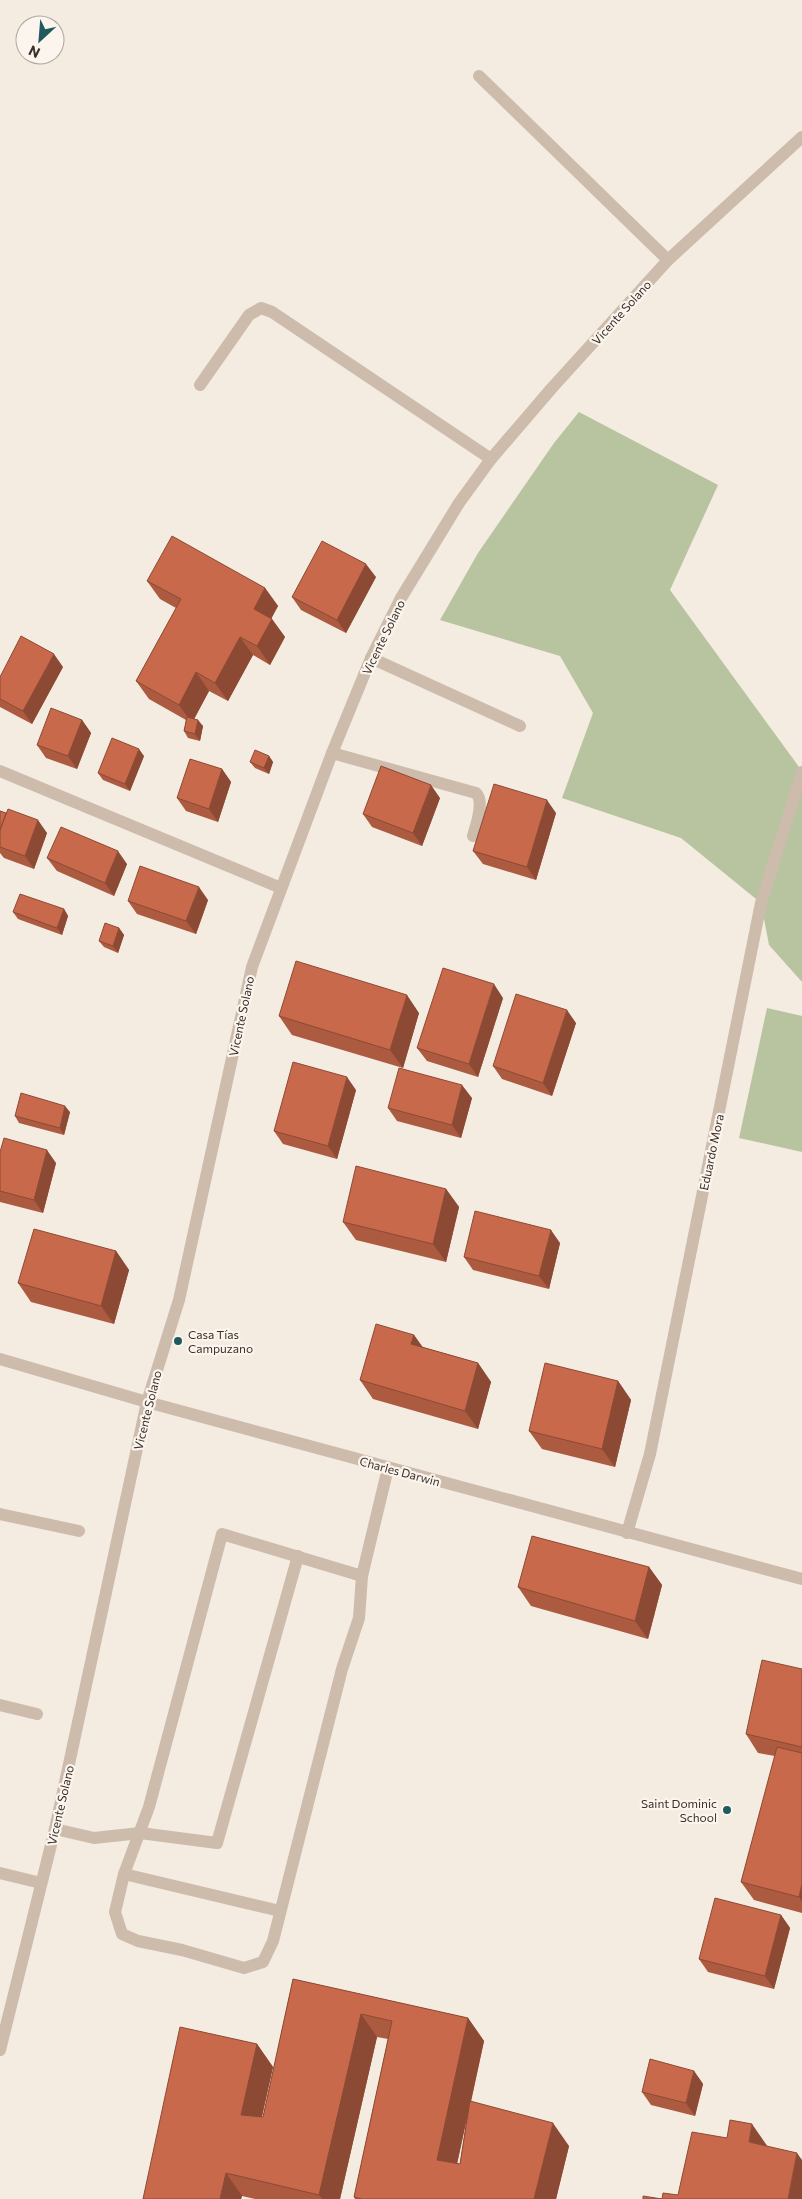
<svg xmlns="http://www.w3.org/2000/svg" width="802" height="2199" font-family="Commissioner,sans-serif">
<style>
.green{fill:#b8c4a0}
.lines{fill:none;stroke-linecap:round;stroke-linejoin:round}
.minor{stroke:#cdbbac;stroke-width:12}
.wall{fill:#ac5a40;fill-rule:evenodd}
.shaded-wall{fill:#8c4a34}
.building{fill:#c8694b;stroke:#8c4a34}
.poi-dot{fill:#1f5a5e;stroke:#fbf5ee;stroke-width:2}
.labels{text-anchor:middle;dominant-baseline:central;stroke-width:4.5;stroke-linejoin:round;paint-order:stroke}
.street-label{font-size:12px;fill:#3b302b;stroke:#fbf5ee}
.poi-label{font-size:12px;fill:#3b302b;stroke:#fbf5ee;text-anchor:start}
</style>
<rect width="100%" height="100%" fill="#f4ebe1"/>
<!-- green -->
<g class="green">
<path d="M579,412L718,485L670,590L802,771V982L769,945L761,903L681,838L562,798L593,713L560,656L440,620L478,553L554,443Z"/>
<path d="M767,1008L802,1016V1152L739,1138Z"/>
</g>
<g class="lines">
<!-- minor -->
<g class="minor">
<path d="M479,76L668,260"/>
<path d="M200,385L249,315L261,308L272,312L491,459"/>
<path d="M371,658L520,726"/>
<path d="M332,753L476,793C485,802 476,825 473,836"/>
<path d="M0,771L281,888"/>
<path d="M0,1359L147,1402L802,1579"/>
<path d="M0,1514L79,1531"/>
<path d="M627,1533L650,1454L761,903L802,772"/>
<path d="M362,1576L222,1534L149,1807L124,1874L115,1912L122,1934L138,1941L182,1950L244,1968L263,1962L273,1941L342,1669L359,1618L362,1576L388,1468"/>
<path d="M0,1705L37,1714"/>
<path d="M55,1829L94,1838L140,1833L217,1843L298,1556"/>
<path d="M0,1873L41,1883"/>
<path d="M124,1874L280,1911"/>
<path d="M0,2050L55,1829L147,1402L179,1300L252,967L332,753L371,658L401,598L459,503L491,459L551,389L668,260L802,137"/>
</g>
</g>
<!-- wall -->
<g class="wall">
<path d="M376,577L346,633L301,610L292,597Z"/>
<path d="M147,581L265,588L278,606L271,618L285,637L270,665L253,655L228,701L209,691L194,719L203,726L200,741L188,738L184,731L186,720L149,699L136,681L176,608L160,599Z"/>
<path d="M63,667L32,724L0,707V677Z"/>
<path d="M82,720L91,733L77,769L46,758L37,745Z"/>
<path d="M144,756L130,791L103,780L98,773Z"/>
<path d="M269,756L273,762L269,774L255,768L250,762Z"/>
<path d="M222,769L231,782L218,822L186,811L177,798Z"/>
<path d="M440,798L422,846L372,827L363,814Z"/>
<path d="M0,811L47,833L34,869L4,858L0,853Z"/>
<path d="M556,813L536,880L483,864L473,851Z"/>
<path d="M47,858L127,864L114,896L57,871Z"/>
<path d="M208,900L196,934L137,914L128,901Z"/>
<path d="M64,909L68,916L62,935L18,919L13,912Z"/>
<path d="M119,928L124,935L118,953L104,947L99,941Z"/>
<path d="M503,998L478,1077L427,1061L417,1048Z"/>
<path d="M419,1013L403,1068L292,1035L279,1016Z"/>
<path d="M576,1023L552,1096L502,1079L493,1066Z"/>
<path d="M356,1090L337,1159L283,1144L274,1131Z"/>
<path d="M472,1098L461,1138L397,1121L388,1108Z"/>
<path d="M70,1112L64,1135L19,1123L15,1116Z"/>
<path d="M0,1152L56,1163L43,1213L0,1202Z"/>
<path d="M446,1189L459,1207L446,1262L356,1240L343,1222Z"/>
<path d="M560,1243L549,1289L473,1270L464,1257Z"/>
<path d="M116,1251L129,1270L114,1324L31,1302L18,1283Z"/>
<path d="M414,1335L422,1347L478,1363L491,1382L478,1429L373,1399L360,1380Z"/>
<path d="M618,1381L631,1400L615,1467L542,1449L529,1431Z"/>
<path d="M649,1567L662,1585L648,1639L531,1606L518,1587Z"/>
<path d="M802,1669V1913L754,1900L741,1882L775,1756L758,1753L746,1734Z"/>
<path d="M781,1915L790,1928L774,1989L708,1972L699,1959Z"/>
<path d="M293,1979L468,2018L484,2041L471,2102L569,2146L556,2199H355L354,2197L388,2039L377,2037L340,2199H255L242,2196L241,2199H143L257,2044L273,2067L262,2117H263ZM467,2117L460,2164H457Z"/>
<path d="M694,2071L703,2084L695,2116L651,2105L642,2092Z"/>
</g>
<!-- shaded-wall -->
<g class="shaded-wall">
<path d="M366,564L376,577L346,633L337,620Z"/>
<path d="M265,588L278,606L267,627L254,609Z"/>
<path d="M272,619L285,637L270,665L257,646Z"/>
<path d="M240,637L253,655L228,701L215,683Z"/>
<path d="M54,654L63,667L32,724L23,711Z"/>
<path d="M196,672L209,691L192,723L179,705Z"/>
<path d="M82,720L91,733L77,769L68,756Z"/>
<path d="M198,720L203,726L200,741L195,734Z"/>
<path d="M139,749L144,756L130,791L125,784Z"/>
<path d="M269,756L273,762L269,774L264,768Z"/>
<path d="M222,769L231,782L218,822L209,809Z"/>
<path d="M431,785L440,798L422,846L413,833Z"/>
<path d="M547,800L556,813L536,880L527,867Z"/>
<path d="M38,820L47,833L34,869L25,856Z"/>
<path d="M118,851L127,864L114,896L105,883Z"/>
<path d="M199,887L208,900L196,934L186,921Z"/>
<path d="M64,909L68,916L62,935L57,928Z"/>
<path d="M119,928L124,935L118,953L113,946Z"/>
<path d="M494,984L503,998L478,1077L469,1064Z"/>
<path d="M407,995L419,1013L403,1068L390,1050Z"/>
<path d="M567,1010L576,1023L552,1096L543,1083Z"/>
<path d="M347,1077L356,1090L337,1159L328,1146Z"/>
<path d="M462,1085L472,1098L461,1138L452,1125Z"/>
<path d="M65,1106L70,1112L64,1135L60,1128Z"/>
<path d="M47,1150L56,1163L43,1213L34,1200Z"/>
<path d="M446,1189L459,1207L446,1262L433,1244Z"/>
<path d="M551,1230L560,1243L549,1289L539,1276Z"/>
<path d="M116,1251L129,1270L114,1324L101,1306Z"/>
<path d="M414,1335L427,1353L411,1344Z"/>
<path d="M478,1363L491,1382L478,1429L465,1411Z"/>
<path d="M618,1381L631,1400L615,1467L602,1449Z"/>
<path d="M649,1567L662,1585L648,1639L635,1621Z"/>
<path d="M802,1884V1902L799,1897Z"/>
<path d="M781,1915L790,1928L774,1989L765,1976Z"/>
<path d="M361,2014L377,2037L340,2199H322L319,2195Z"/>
<path d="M468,2018L484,2041L453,2182L437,2160Z"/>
<path d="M257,2044L273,2067L257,2138L241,2115Z"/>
<path d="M694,2071L703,2084L695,2116L686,2103Z"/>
<path d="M553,2123L569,2146L556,2199H534Z"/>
<path d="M752,2124L768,2147L749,2142Z"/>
<path d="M797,2153L802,2160V2199H788Z"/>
<path d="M226,2173L242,2196L241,2199H220Z"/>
</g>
<!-- building -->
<g class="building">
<path d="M172,536L265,588L254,609L272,619L257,646L240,637L215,683L196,672L179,705L136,681L181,599L147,581Z"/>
<path d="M322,541L366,564L337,620L292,597Z"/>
<path d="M21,636L54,654L23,711L0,699V677Z"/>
<path d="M51,708L82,720L68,756L37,745Z"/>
<path d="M187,717L198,720L195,734L184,731Z"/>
<path d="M112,738L139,749L125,784L98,773Z"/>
<path d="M255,750L269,756L264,768L250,762Z"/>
<path d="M190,759L222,769L209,809L177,798Z"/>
<path d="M381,766L431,785L413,833L363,814Z"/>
<path d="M494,784L547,800L527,867L473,851Z"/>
<path d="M8,809L38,820L25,856L0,847V830Z"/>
<path d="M0,811L6,813L0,830Z"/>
<path d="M61,827L118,851L105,883L47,858Z"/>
<path d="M140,866L199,887L186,921L128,901Z"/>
<path d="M20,894L64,909L57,928L13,912Z"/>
<path d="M105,923L119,928L113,946L99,941Z"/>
<path d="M296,961L407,995L390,1050L279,1016Z"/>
<path d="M443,968L494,984L469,1064L417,1048Z"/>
<path d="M516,994L567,1010L543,1083L493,1066Z"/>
<path d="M293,1062L347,1077L328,1146L274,1131Z"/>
<path d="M399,1068L462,1085L452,1125L388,1108Z"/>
<path d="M21,1093L65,1106L60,1128L15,1116Z"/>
<path d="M4,1138L47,1150L34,1200L0,1191V1152Z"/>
<path d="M356,1166L446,1189L433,1244L343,1222Z"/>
<path d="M475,1211L551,1230L539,1276L464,1257Z"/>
<path d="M34,1229L116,1251L101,1306L18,1283Z"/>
<path d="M376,1324L414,1335L411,1344L478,1363L465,1411L360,1380Z"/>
<path d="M545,1363L618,1381L602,1449L529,1431Z"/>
<path d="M532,1536L649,1567L635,1621L518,1587Z"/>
<path d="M762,1660L802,1669V1747L746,1734Z"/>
<path d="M777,1747L802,1753V1884L799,1897L741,1882Z"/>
<path d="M715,1898L781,1915L765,1976L699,1959Z"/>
<path d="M293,1979L468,2018L437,2160L460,2164L470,2101L553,2123L534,2199H362L354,2197L392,2021L361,2014L319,2195L226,2173L220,2199H143L180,2027L257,2044L241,2115L263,2117Z"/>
<path d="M650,2059L694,2071L686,2103L642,2092Z"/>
<path d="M730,2120L752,2124L749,2142L797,2153L788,2199H643V2196L662,2199L663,2193L678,2195L692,2132L727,2138Z"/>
</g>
<!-- markers -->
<g class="poi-dot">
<circle cx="178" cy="1341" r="5"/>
<circle cx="727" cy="1810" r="5"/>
</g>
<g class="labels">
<!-- street labels -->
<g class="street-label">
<text transform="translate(621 312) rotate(-48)">Vicente Solano</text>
<text transform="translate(383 637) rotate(-64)">Vicente Solano</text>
<text transform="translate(241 1016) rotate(-78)">Vicente Solano</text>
<text transform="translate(711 1152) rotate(-78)">Eduardo Mora</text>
<text transform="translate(147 1410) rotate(-76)">Vicente Solano</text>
<text transform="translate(400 1471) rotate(15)">Charles Darwin</text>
<text transform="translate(60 1805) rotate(-77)">Vicente Solano</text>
</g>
<!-- poi labels -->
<g class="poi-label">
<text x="188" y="1334">Casa Tías<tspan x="188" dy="14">Campuzano</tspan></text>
<text x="717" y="1803" text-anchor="end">Saint Dominic<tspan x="717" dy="14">School</tspan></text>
</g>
</g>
<!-- north arrow -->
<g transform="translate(40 40) rotate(206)"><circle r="24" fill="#fbf5ee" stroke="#aea6a0"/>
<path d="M0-4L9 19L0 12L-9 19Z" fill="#1f5a5e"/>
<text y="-8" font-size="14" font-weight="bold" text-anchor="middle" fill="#3b302b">N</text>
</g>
</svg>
